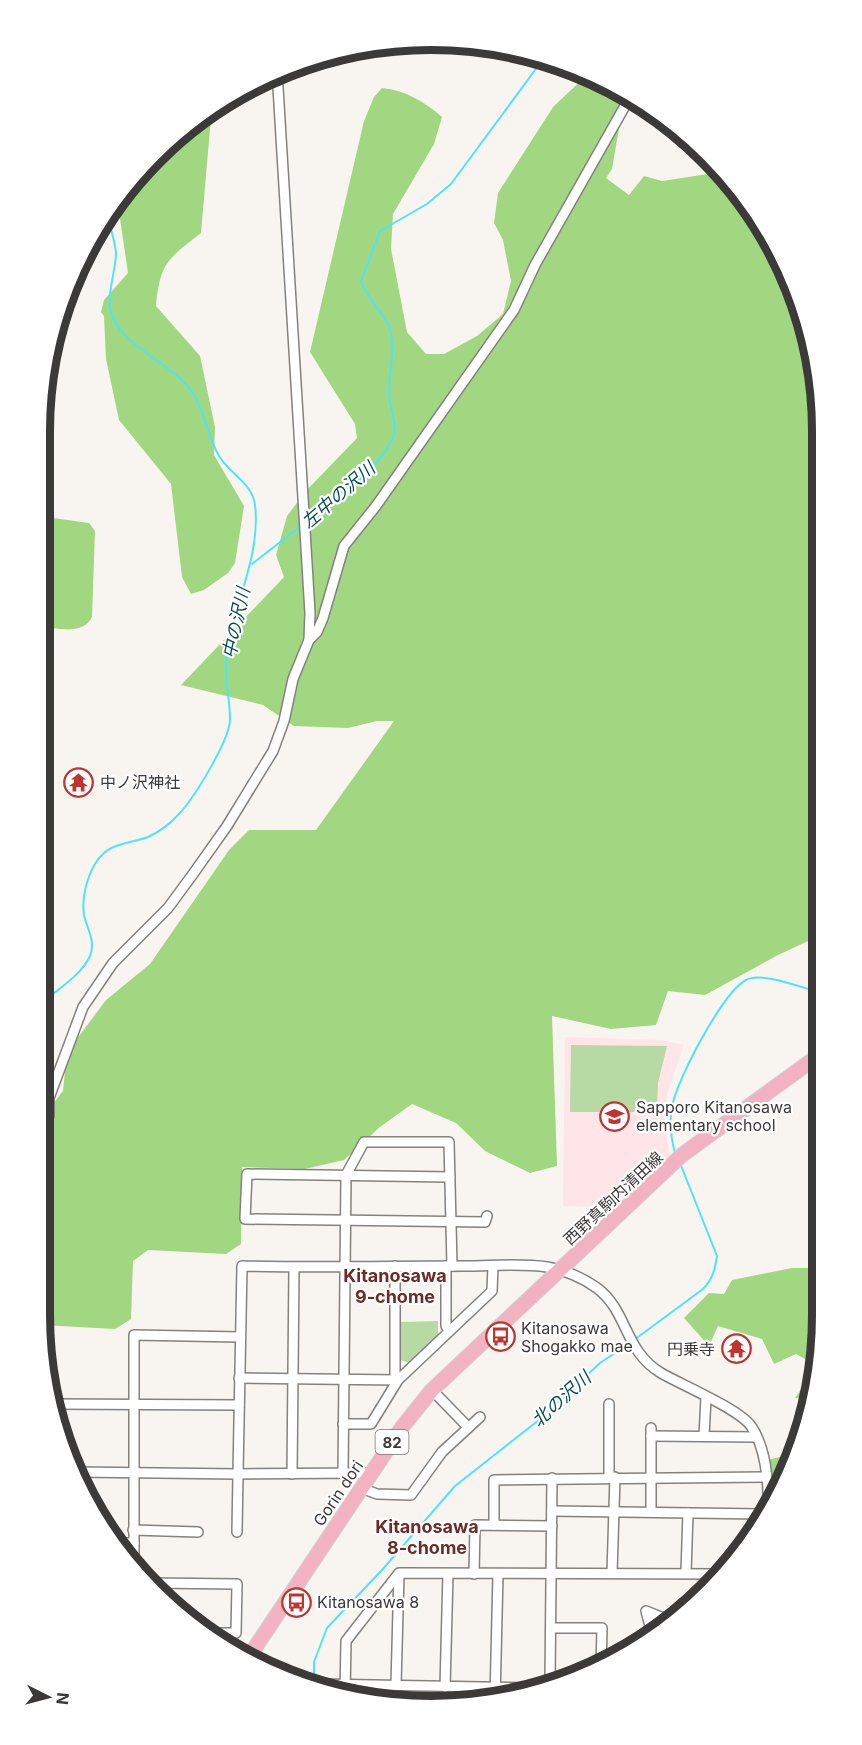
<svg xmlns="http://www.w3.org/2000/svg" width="862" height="1745" font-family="Inter,'Noto Sans JP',sans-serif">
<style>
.education{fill:#ffe4e8}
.green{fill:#b7daa4}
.forest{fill:#a2d781}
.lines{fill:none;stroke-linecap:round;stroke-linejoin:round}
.stream{stroke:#4de4fa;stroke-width:2}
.minor-casing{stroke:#84827e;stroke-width:12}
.primary-casing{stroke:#d0d0cf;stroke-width:16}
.minor{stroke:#fff;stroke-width:9}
.primary{stroke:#f3b2c2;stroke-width:14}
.labels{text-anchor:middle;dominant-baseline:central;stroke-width:4.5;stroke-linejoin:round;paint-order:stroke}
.shield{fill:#fff;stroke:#767574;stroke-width:1.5}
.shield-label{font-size:15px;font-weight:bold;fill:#3b3a38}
.poi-label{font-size:16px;fill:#3b3a38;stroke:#fff;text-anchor:start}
.street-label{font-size:16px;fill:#3b3a38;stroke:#fff}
.water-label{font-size:18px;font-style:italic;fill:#074c55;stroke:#fff}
.neighbourhood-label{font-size:18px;font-weight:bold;fill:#6f2a25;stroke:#fff}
.rim{fill:none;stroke:#3b3a38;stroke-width:8}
</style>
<rect width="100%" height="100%" fill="#f8f5f1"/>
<!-- education -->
<path class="education" d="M565,1037L661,1040L684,1045L667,1094L664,1125L671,1157L612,1207L563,1206Z"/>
<!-- green -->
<g class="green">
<path d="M571,1045L667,1046L658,1083L657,1106L648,1112H570Z"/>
<path d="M438,1321V1335L409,1363L401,1360L400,1322Z"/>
</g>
<!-- forest -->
<g class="forest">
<path d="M589,73L625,94L612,169L606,178L629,195L644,176L662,181L721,172L742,193L793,281L820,379L822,924L819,936L778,955L705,995L668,991L656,1025L611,1029L552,1016L557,1166L530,1173L485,1151L456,1123L412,1104L380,1127L344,1160L305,1169L242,1167L241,1244L226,1254L148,1250L133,1261L131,1319L115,1329L41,1325L39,1122L63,1091L67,1052L106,1000L150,964L229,850L249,830H316L394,721H377L348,728L294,726L263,705L181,685L284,577L276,555L287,516L306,491L357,438L355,424L310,352L364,121L374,97L382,88C405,90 425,102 442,117L434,144L393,214L391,249L407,332L426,354H444L477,336L503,314L511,281L503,240L494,223L498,193L553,107Z"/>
<path d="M212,106L201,233C168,259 160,262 156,306L200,356L215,427L214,455L244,506L235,563L228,573L204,590L191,594L182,577L171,484L119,420L106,359L104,316L101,312L104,300L128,273L117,198L154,154Z"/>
<path d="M39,516L89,523L95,531L92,617C83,636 56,628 39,626Z"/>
<path d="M792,1268H823V1314L813,1397L795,1398L817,1366L796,1354L774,1364L762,1339L718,1326L709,1346L684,1318L709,1293L724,1294L732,1280Z"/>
<path d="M799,1446L793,1464L776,1492L767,1460L793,1454Z"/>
</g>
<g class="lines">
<!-- stream -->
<g class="stream">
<path d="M307,522C329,506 388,461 394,434C397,420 389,407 389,393C389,371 396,351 390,329C384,311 367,299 361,282L380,231L427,204L451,184L544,58"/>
<path d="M252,564L302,525"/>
<path d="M39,1005C55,991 81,976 90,956C96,941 87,929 84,915C81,896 89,866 104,853C115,843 135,842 148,837C159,832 171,823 179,814C194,798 230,740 230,719C230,696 223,676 227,653C234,603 261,556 255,505C253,484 229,473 219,456C208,437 205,414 194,395C175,362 115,346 110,307C108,290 115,273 116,255C116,239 107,226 109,209"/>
<path d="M675,1153C671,1138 669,1122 672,1107C676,1081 723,992 746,980C762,971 804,989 822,993"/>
<path d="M634,1340L703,1289C713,1279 715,1269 717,1256L680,1163"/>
<path d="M314,1682V1662L327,1628L382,1570L455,1486L544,1416L600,1363L630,1343"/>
</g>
<defs>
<g id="minor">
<path d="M74,271H76"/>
<path d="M309,640L317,632L323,618L344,546L376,506L514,310L535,265L630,97"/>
<path d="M39,1134L49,1116V1098L83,1007L113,963L168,908L193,874L227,826L273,751L284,721L293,679L309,640L310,613L277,71"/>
<path d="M450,1177L247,1174L245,1219L485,1222L487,1216"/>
<path d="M446,1266V1326L449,1331"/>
<path d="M239,1378L398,1380L395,1374V1266"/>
<path d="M432,1390L468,1427"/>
<path d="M54,1404L239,1405"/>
<path d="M609,1404V1477"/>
<path d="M343,1424H371L398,1380L492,1291L493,1266"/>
<path d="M651,1428V1512"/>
<path d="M651,1436L756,1437"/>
<path d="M704,1436L706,1398"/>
<path d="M77,1472L238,1474L237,1532"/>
<path d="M343,1473L346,1175L364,1142H449L452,1266"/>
<path d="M292,1474L294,1268"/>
<path d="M369,1476L365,1473L238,1474L242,1266C317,1268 391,1266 465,1266C491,1266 521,1263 547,1267C564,1270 583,1278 597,1288C628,1311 624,1351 661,1373C682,1385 739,1409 751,1426C765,1446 769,1481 768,1505"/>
<path d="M361,1488L377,1494L411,1495L442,1452L480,1417"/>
<path d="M552,1511L762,1514"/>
<path d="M494,1525V1480L766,1477"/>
<path d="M133,1530L198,1532"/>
<path d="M115,1543H134"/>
<path d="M134,1565V1335L240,1337"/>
<path d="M612,1573L615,1477"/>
<path d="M686,1573L688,1513"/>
<path d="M474,1574L475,1525L552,1526"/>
<path d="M152,1583L237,1584L236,1633H206"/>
<path d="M551,1628H602L601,1667"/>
<path d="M651,1630L646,1611L666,1619"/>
<path d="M550,1682L552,1478"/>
<path d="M319,1684L531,1688"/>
<path d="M396,1685L399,1574"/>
<path d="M445,1687L448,1574"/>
<path d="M345,1694L346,1641L399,1573L724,1574"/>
<path d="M495,1699L498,1574"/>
</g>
<path id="primary" d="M250,1655L403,1426L432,1390L682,1155L822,1053"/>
</defs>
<!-- minor casing -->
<use href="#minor" class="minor-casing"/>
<!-- primary casing -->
<use href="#primary" class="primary-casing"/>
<!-- minor -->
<use href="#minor" class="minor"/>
<!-- primary -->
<use href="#primary" class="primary"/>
</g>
<!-- icons -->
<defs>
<symbol id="temple-ring" viewBox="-11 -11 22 22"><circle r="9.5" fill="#fff" stroke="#c13330" stroke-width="1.5"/><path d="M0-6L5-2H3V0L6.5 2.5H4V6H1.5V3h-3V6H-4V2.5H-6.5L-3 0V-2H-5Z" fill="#c13330"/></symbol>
<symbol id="school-ring" viewBox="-11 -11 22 22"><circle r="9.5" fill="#fff" stroke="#c13330" stroke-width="1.5"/><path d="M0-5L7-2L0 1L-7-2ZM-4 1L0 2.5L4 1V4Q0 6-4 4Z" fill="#c13330"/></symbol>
<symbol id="bus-ring" viewBox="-11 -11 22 22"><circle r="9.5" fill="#fff" stroke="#c13330" stroke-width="1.5"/><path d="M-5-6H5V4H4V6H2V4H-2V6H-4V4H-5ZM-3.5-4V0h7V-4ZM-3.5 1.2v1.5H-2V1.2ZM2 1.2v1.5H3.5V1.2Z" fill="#c13330"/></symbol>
</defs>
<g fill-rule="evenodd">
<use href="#temple-ring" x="62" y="766" width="33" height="33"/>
<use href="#school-ring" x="598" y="1100" width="33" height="33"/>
<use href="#bus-ring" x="484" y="1320" width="33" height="33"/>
<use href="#temple-ring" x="720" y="1332" width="33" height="33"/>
<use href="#bus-ring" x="280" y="1586" width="33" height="33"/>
</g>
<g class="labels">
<!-- shield labels -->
<rect class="shield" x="375.5" y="1430" width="33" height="24" rx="4.5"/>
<g class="shield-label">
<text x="392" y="1442">82</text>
</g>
<!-- poi labels -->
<g class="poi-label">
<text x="100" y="782">中ノ沢神社</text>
<text x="636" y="1107">Sapporo Kitanosawa<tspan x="636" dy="18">elementary school</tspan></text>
<text x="521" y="1328">Kitanosawa<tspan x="521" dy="18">Shogakko mae</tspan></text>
<text x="715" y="1349" text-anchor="end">円乗寺</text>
<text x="317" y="1602">Kitanosawa 8</text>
</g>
<!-- street labels -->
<g class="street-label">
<text transform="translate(613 1198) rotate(-43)">西野真駒内清田線</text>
<text transform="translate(338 1493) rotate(-56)">Gorin dori</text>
</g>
<!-- water labels -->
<g class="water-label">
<text transform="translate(338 495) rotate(-41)">左中の沢川</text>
<text transform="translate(236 623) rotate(-78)">中の沢川</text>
<text transform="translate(561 1399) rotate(-42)">北の沢川</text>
</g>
<!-- neighbourhood labels -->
<g class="neighbourhood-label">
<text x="395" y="1275">Kitanosawa<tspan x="395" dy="21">9-chome</tspan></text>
<text x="427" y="1526">Kitanosawa<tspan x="427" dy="21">8-chome</tspan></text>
</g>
</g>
<!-- crop -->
<path d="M0 0H862V1745H0ZM431 50H431A381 381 0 0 1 812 431V1315A381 381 0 0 1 431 1696H431A381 381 0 0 1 50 1315V431A381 381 0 0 1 431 50Z" fill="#fff" fill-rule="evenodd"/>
<path class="rim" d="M431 50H431A381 381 0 0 1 812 431V1315A381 381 0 0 1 431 1696H431A381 381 0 0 1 50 1315V431A381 381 0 0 1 431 50Z"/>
<!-- north arrow -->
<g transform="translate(48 1697) rotate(96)" stroke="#ffffff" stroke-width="4.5" paint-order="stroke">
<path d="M0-4.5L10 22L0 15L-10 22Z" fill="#3b3a38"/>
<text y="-9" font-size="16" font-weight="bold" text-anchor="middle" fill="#3b3a38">N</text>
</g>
</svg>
